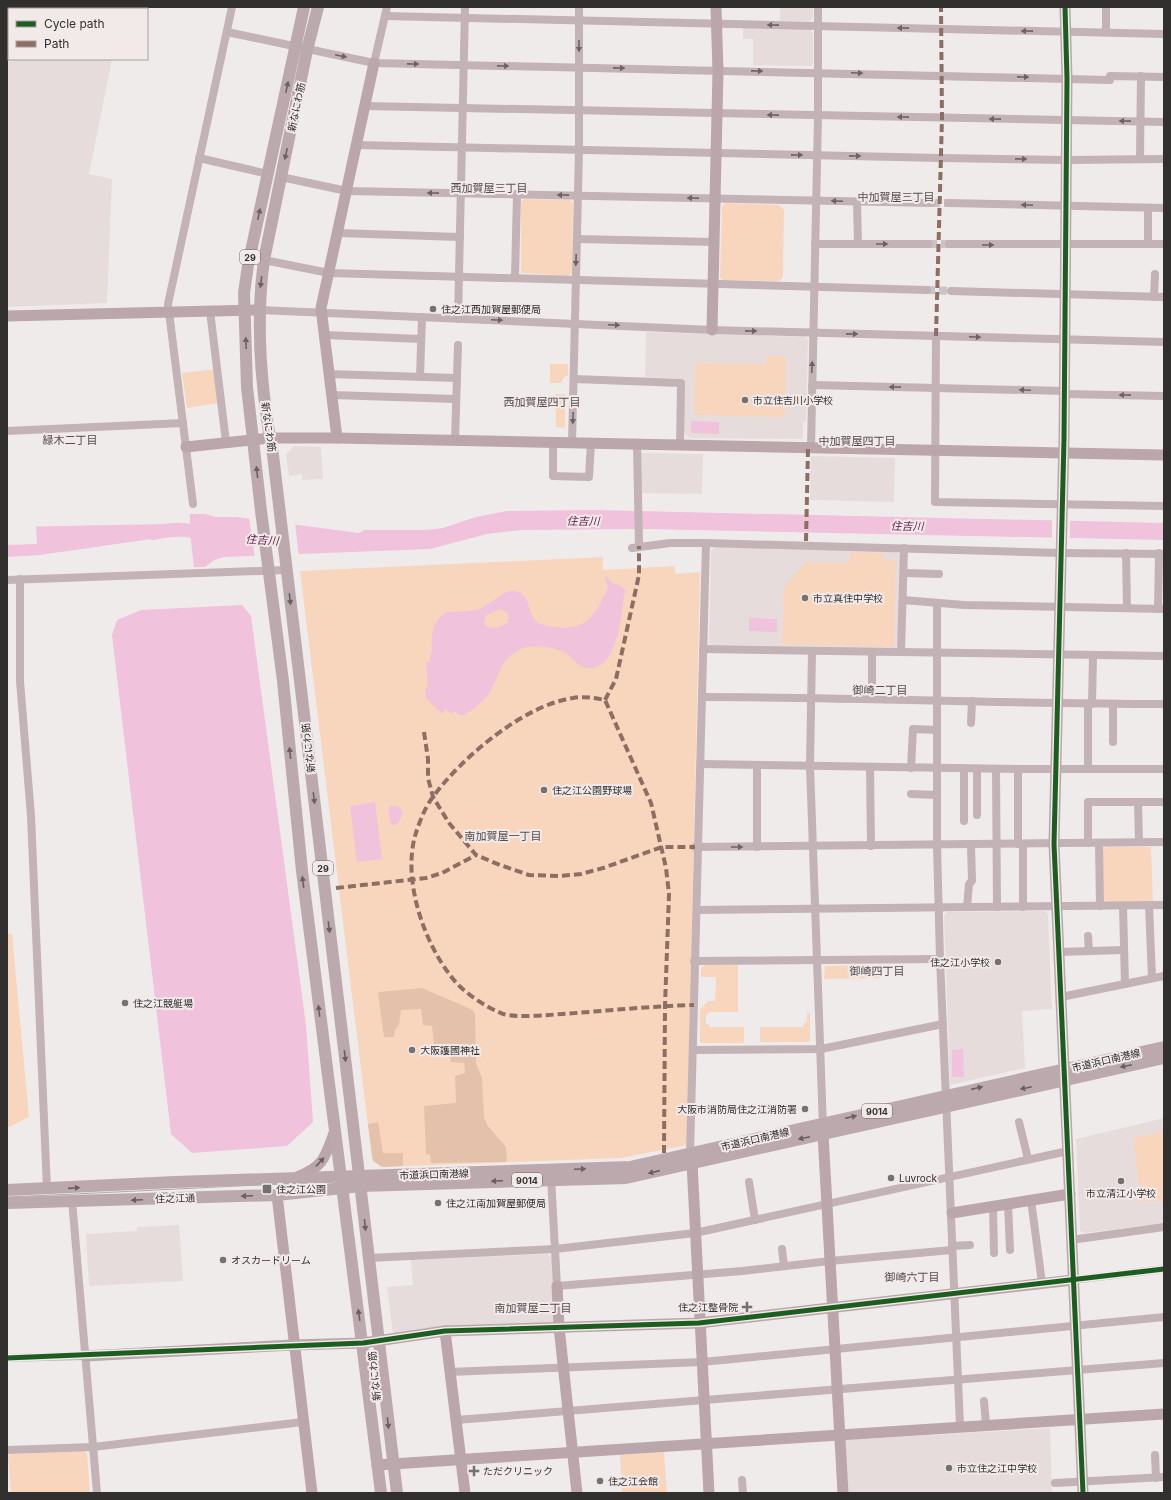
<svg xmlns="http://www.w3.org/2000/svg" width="1171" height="1500" font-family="Inter,'Noto Sans JP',sans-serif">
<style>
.built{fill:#e7dcdc}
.green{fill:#f8d6be}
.forest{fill:#e3c1ab}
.water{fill:#f0c2dc;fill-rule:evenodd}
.pier{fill:#f0ebeb}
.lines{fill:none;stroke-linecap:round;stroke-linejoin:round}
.river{stroke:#f0c2dc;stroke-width:14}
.street-tunnel{stroke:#cac5c5;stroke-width:8;stroke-dasharray:8 4;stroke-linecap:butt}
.street{stroke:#c3b2b6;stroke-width:8}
.secondary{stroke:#baa6ab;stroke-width:11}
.primary{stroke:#bca9ae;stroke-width:12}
.tram{stroke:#b4aaad;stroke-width:1}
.quiet{stroke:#8d6e63;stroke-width:4;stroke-dasharray:8 4;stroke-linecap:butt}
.cycleway-casing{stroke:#f2e9e9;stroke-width:8}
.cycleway{stroke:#1b5e20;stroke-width:5}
.oneway{fill:#6c6365}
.oneway2{fill:#696062}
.oneway3{fill:#685f61}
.poi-dot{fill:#747171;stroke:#f2e9e9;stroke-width:1.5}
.labels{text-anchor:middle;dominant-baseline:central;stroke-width:4;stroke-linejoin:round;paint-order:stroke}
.shield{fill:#f2e9e9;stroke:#6c6767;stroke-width:1}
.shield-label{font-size:9px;font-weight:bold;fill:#322f2f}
.street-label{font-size:10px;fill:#322f2f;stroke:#f2e9e9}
.poi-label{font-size:10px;fill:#322f2f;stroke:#f2e9e9;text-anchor:start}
.neighbourhood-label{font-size:11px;fill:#554e4e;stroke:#f2e9e9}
.water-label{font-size:11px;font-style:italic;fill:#621a4b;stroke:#f2e9e9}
</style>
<rect width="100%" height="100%" fill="#f0ebeb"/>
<!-- built -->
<g class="built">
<path d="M7,7H138L137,9H9V59H112L89,174L112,179L107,303L7,307Z"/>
<path d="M780,7H813V18L810,21H780Z"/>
<path d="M743,28L809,29L813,33V64L811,66L753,65V39H743Z"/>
<path d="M646,332L805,337L808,340L806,422H803V437L801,439L689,438L683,431L684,379L645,377Z"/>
<path d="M294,446L321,447L323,479L302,480V474L289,476L286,454Z"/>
<path d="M641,453L703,454L702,494L641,493Z"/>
<path d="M811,456L895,458L894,502L810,500Z"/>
<path d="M715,547L896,551L900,555L899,645L895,648L712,645L709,642L711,550Z"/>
<path d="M1045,911L1048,914L1052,1009L1022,1011L1025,1068L950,1085L944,915L947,912Z"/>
<path d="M1164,1118V1223L1084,1233L1080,1231L1076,1139Z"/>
<path d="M179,1225L183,1281L89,1286L86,1234L137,1231V1227Z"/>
<path d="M548,1254L552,1258L555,1320L552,1322L393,1335L387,1287L413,1285L411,1260Z"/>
<path d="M1050,1428L1052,1493H848L845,1444L846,1440Z"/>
</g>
<!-- green -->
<g class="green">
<path d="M524,199L570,200L573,203L572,272L569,276L522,273L521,270V202Z"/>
<path d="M725,203L779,205L784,210L783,277L779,281L723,280L720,277L722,206Z"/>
<path d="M766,356H786L785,417L694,415L695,363L766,364Z"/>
<path d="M550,364H568V376H565L561,383H550Z"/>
<path d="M216,369L220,403L187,408L182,373Z"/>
<path d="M555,394H565V428L556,427Z"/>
<path d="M850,552L883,553V560L896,561L894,647L782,644L784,587L806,562L850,563Z"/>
<path d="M603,557V570L674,566L676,574L700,572L687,1145L621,1158L380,1167L372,1159L300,571Z"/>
<path d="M1106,847H1151L1153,902L1106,903L1104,900L1102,851Z"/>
<path d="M7,934H12L29,1117L7,1128Z"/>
<path d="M704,965H738V1012H708V1014L706,1015V1024H709V1027H744V1043H702L700,1041V1010L708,1001H715L716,977H701V969Z"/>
<path d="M882,965L881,978L824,979L825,966Z"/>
<path d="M807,1013H810V1040L809,1042H760V1027H803L804,1023L807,1022Z"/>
<path d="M1164,1132V1201H1141L1133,1138Z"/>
<path d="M84,1451L87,1454L90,1493H11L8,1456L11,1454Z"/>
<path d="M664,1452L667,1493H622L620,1455Z"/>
</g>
<!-- forest -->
<g class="forest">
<path d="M422,988L473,1010L475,1014L476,1063L482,1078L484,1117L487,1125L506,1147L507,1160L505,1162L431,1163L430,1155L426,1154L424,1106L456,1103L455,1076L465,1073L464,1063L451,1062L448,1044H434L432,1026L423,1025L421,1009L401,1010L399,1025L395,1030L394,1037H384L378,993L379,992Z"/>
<path d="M378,1122L383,1153H403V1166L383,1167L373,1161L368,1124Z"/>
</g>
<!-- water -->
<g class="water">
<path d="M691,421L719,422V434L691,433Z"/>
<path d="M594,510L1164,523V540L647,529L521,530L487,534L430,549L224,557L214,560L205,567H194L190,533V514H205L216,517H237L359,533L364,530H426L443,528L476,517L507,511Z"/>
<path d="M171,524L172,536L40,555L7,557V527Z"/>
<path d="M606,576L612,583L621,586L627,592L624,594C622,615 616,681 581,666C575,663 572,658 567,654C554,646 531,643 517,651C502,659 499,674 492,688C485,701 474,710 461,716L454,711L451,714L445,709L442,714L426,698L425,688L428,687L426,662H430V653L432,652C431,638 431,621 447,612C459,611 472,613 483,607C493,603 504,589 515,591C531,594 527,611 535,620C540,625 548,626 555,627C587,632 597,613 608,587L605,579ZM500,609L507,613L509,618L507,623L497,628L487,627L484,622L486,615Z"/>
<path d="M242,605L251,616L306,1025L313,1122L287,1146L192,1153L171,1134L112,635L117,620L141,610Z"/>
<path d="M749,618L777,619V632L749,631Z"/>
<path d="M375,802L382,859L357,862L350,806Z"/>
<path d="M390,806L399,807L403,813L399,822L394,826L391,824L388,810Z"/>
<path d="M963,1049L964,1077H952V1050Z"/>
</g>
<!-- pier -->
<g class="pier">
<path d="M249,517L295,523L299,557L255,558Z"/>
<path d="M1052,519L1070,520V540H1052Z"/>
<path d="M7,525H36L37,544L7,545Z"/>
</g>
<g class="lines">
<!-- river -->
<path class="river" d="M153,533C174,529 186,528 207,535"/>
<!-- street-tunnel -->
<g class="street-tunnel">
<path d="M932,203H948"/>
<path d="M929,244H949"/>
<path d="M927,290L951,291"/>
</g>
<!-- street -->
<g class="street">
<path d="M385,16L1164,34"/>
<path d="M227,32L374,63L1110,80V76L1164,77"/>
<path d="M1106,32V7"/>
<path d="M374,63L387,7"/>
<path d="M365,106L1164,122"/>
<path d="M357,145L940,158L1066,160L1164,159"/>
<path d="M199,158L268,174"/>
<path d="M1140,158L1141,76"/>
<path d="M281,177L347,191L932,203"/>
<path d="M857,202L858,244"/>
<path d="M948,203L1164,208"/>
<path d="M1148,208V244"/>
<path d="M338,233L460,237"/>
<path d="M577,239L714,242"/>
<path d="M815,244H929"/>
<path d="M949,244H1164"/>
<path d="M264,260L329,273L927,290"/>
<path d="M515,278L517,194"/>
<path d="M951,291L1164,297"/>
<path d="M1154,297L1155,274"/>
<path d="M259,310L712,330L1164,342"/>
<path d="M210,311L226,442"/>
<path d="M458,319L465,7"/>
<path d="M325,335L421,339"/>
<path d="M936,336L935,502L1164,506"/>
<path d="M329,374L457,378"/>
<path d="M420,377L422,317"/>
<path d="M574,379L681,383L680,446"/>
<path d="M812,385L1064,391"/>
<path d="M1064,394L1164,396"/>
<path d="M332,395L456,399"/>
<path d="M7,431L183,423"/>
<path d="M455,440L458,345"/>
<path d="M553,443V476L589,477L591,443"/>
<path d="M572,443L579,151V7"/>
<path d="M637,444L639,546"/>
<path d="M811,448L818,116V7"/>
<path d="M193,504L168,304L232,7"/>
<path d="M632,548L670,543H706L1060,553L1164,554"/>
<path d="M1126,553L1127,608"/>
<path d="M904,573L939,574"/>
<path d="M20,579V681L31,816L47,1189"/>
<path d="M7,580L286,570"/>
<path d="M903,600L964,605L1164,609"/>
<path d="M937,603V845L940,959L960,1426"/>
<path d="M1158,609L1159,553"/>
<path d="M703,649L1164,656"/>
<path d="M812,651L810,766L823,1127"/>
<path d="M901,652L904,548"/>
<path d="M702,697C856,697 1010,704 1164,704"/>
<path d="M872,699V652"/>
<path d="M1088,704V769"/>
<path d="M1092,704L1093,656"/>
<path d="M1113,704V742"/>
<path d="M971,723L972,701"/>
<path d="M701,764L1018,769H1164"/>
<path d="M870,767L871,846"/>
<path d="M911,768L913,729L937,730"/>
<path d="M996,769L997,907"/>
<path d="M1018,769V844"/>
<path d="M911,794L937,795"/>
<path d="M1138,802L1139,842"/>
<path d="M977,815V769"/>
<path d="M964,821V769"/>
<path d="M1088,843V802H1164"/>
<path d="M1099,843L1100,906"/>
<path d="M1023,844V907"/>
<path d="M695,847L1164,842"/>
<path d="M757,847V765"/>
<path d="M1149,905L1152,978"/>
<path d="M1123,906L1125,984"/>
<path d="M967,907L969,884L972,881L971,845"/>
<path d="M697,910L1164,905"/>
<path d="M1088,936L1089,951"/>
<path d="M1059,952L1124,950"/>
<path d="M694,961L940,959"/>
<path d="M1061,997L1164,976"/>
<path d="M693,1050L821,1049L943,1024"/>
<path d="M1019,1122L1028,1159"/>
<path d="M690,1154L706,543"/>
<path d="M551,1177L557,1286L742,1271L830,1261L952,1250"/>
<path d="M749,1182L755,1220"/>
<path d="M72,1200L97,1493"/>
<path d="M1031,1200L1042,1283"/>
<path d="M1008,1204L1010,1250"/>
<path d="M993,1206L994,1253"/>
<path d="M1071,1240L1164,1227"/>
<path d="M952,1246L970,1245"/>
<path d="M782,1249L784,1266"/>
<path d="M369,1258L555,1249L695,1233L1068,1151"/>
<path d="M1073,1280L1164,1269"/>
<path d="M7,1358L85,1356"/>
<path d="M450,1372L702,1362L1164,1317"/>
<path d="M984,1401L986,1425"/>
<path d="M456,1420L1164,1363"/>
<path d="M7,1450L93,1447L303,1422"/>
<path d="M1155,1455L1156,1478"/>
<path d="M742,1480L743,1493"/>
<path d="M1055,1483L1164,1477"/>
</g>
<!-- secondary -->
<g class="secondary">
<path d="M1065,7L1067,79L1064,439L1054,844L1083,1493"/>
<path d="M7,316L259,310"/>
<path d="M712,330L718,71L716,7"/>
<path d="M337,438L321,308L374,63"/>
<path d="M186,447L270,438H337L1164,455"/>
<path d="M823,1134L843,1493"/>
<path d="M692,1163L709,1493"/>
<path d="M297,1177C323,1167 325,1158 334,1133"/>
<path d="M277,1195L312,1493"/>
<path d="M952,1213L1070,1194"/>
<path d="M557,1286L559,1327L577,1493"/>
<path d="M445,1331L465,1493"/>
<path d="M85,1356L294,1345L363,1343L445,1331L699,1323L1073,1280"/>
<path d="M377,1465L1164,1414"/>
</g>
<!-- primary -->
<g class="primary">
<path d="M304,7L248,265L244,293L247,387L261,511L283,681L302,871L381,1493"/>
<path d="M318,7L307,50L264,260C255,325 261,391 273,455L397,1493"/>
<path d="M7,1190L175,1182L630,1167L1164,1047"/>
<path d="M7,1203L277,1195L361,1186L626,1178L1164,1058"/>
</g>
<!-- tram -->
<g class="tram">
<path d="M7,1197C107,1193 206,1187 306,1183"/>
<path d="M7,1204L189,1200L308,1192"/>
</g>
<!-- quiet -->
<g class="quiet">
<path d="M936,336L942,118L941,7"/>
<path d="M806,541L808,448"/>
<path d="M605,700L616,679L639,575V546"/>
<path d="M424,732L428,759V778L433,797L449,823L476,855L500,865L529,875L559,876L581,874L603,868L662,847H695"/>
<path d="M336,888L426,878L442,873L476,855"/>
<path d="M664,1153L665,1006L669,894L666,868L651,803L605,700C594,698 584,696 573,698C524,705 461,758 433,797C425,807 419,823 415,836C403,880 423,940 450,975C462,992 484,1006 503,1014C516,1018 548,1015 562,1014C606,1011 650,1006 694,1005"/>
</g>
<defs>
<g id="cycleway">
<path d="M1065,7L1067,79L1064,439L1054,844L1083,1493"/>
<path d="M7,1358L363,1343L445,1331L699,1323L1164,1269"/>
</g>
</defs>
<!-- cycleway casing -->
<use href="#cycleway" class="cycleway-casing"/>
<!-- cycleway -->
<use href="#cycleway" class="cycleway"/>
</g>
<!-- one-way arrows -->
<defs><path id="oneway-solid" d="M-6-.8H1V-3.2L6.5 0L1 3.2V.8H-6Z"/></defs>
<g class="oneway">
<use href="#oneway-solid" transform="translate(773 25) rotate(-179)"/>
<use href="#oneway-solid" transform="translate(903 28) rotate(-179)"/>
<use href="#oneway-solid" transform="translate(1027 31) rotate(-179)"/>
<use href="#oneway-solid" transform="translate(579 46) rotate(90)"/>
<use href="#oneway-solid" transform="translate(341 56) rotate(12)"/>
<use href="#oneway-solid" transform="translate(413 64) rotate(1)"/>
<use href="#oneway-solid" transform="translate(503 66) rotate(1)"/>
<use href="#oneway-solid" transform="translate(619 68) rotate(1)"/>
<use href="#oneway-solid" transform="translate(757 71) rotate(1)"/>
<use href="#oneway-solid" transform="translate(857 73) rotate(2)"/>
<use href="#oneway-solid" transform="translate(1023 77) rotate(1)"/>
<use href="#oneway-solid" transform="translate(773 115) rotate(-179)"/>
<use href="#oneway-solid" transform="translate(903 117) rotate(-179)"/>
<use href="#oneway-solid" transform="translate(995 119) rotate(-179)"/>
<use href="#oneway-solid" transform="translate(1125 121) rotate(-179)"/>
<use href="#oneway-solid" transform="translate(797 155) rotate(1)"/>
<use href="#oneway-solid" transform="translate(855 156) rotate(1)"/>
<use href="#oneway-solid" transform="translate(1021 159) rotate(1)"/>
<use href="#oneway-solid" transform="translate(433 193) rotate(-179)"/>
<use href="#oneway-solid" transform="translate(563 195) rotate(-179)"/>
<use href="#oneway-solid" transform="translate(693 198) rotate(-179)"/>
<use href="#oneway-solid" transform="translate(837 201) rotate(-178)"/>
<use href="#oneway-solid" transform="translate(1027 205) rotate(-178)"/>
<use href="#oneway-solid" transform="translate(882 244)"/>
<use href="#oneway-solid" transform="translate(988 245)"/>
<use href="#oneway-solid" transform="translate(576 260) rotate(92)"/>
<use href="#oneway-solid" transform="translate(497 320) rotate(2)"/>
<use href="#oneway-solid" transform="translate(614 325) rotate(3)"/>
<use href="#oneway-solid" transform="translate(751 331) rotate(1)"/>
<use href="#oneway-solid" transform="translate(852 334) rotate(1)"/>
<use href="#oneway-solid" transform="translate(975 337) rotate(2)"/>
<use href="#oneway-solid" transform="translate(812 367) rotate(-88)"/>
<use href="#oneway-solid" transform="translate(895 387) rotate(-179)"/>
<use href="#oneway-solid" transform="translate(1025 390) rotate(-178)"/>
<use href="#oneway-solid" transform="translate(1125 395) rotate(-179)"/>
<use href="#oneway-solid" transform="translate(573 418) rotate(92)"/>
<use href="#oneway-solid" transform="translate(737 847)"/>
</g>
<g class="oneway2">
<use href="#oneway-solid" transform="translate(287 87) rotate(-78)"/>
<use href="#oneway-solid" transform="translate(286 154) rotate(102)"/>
<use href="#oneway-solid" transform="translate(259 214) rotate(-78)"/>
<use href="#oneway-solid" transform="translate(261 282) rotate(97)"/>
<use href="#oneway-solid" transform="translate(246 343) rotate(-92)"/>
<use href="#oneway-solid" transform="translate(257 472) rotate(-96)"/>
<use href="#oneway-solid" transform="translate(290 599) rotate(83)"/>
<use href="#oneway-solid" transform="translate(290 753) rotate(-96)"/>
<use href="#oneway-solid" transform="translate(314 798) rotate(83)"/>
<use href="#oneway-solid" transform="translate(303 882) rotate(-97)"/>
<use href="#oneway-solid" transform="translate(329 927) rotate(83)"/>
<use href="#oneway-solid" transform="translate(319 1011) rotate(-97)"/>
<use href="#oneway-solid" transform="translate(345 1056) rotate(83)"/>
<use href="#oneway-solid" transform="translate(1126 1066) rotate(168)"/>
<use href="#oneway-solid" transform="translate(977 1088) rotate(-13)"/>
<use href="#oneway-solid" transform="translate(1026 1088) rotate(168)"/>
<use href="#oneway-solid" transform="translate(851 1117) rotate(-13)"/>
<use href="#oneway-solid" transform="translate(804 1138) rotate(168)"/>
<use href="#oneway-solid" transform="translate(580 1169) rotate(-2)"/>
<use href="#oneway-solid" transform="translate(654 1172) rotate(167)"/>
<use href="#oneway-solid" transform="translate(497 1181) rotate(178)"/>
<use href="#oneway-solid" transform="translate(74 1188) rotate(-4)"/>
<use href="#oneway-solid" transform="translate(247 1196) rotate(178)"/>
<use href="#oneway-solid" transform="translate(137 1200) rotate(178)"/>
<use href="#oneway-solid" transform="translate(365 1225) rotate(84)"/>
<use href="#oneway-solid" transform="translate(359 1315) rotate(-98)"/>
<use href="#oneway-solid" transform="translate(388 1423) rotate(83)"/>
</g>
<use class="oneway3" href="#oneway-solid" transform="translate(320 1162) rotate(-47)"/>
<!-- markers -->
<g class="poi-dot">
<circle cx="433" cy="309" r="4"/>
<circle cx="745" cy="400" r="4"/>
<circle cx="805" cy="598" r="4"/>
<circle cx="544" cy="790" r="4"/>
<circle cx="998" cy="962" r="4"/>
<circle cx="125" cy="1003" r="4"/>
<circle cx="412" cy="1050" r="4"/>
<circle cx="805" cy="1109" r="4"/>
<circle cx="891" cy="1178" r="4"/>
<circle cx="1121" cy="1181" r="4"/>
<rect x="262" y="1184" width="10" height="10" rx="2"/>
<circle cx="438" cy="1203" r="4"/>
<circle cx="223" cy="1260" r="4"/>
<path d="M745 1301h4v4h4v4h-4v4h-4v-4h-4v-4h4z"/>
<circle cx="949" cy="1468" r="4"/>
<path d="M472 1465h4v4h4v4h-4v4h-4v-4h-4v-4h4z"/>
<circle cx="600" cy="1481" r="4"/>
</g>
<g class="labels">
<!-- shield labels -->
<g class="shield">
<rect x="240" y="250" width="20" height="14" rx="3"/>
<rect x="313" y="861" width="20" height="14" rx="3"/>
<rect x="862" y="1104" width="30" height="14" rx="3"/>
<rect x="512" y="1173" width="30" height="14" rx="3"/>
</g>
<g class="shield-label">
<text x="250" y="257">29</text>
<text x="323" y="868">29</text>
<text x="877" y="1111">9014</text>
<text x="527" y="1180">9014</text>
</g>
<!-- street labels -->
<g class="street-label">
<text transform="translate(296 107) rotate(-78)">新なにわ筋</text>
<text transform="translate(269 427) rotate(82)">新なにわ筋</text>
<text transform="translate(308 748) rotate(-97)">新なにわ筋</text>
<text transform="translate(1106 1060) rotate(-13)">市道浜口南港線</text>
<text transform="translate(755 1139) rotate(-13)">市道浜口南港線</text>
<text transform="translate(434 1174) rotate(-2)">市道浜口南港線</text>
<text transform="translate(175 1198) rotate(-2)">住之江通</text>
<text transform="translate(374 1376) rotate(-96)">新なにわ筋</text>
</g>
<!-- poi labels -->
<g class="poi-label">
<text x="441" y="309">住之江西加賀屋郵便局</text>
<text x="753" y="400">市立住吉川小学校</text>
<text x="813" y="598">市立真住中学校</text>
<text x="552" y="790">住之江公園野球場</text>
<text x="990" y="962" text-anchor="end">住之江小学校</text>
<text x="133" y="1003">住之江競艇場</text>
<text x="420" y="1050">大阪護國神社</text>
<text x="797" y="1109" text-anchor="end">大阪市消防局住之江消防署</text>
<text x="899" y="1178">Luvrock</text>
<text x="276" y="1189">住之江公園</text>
<text x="1121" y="1193" text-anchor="middle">市立清江小学校</text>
<text x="446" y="1203">住之江南加賀屋郵便局</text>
<text x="231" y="1260">オスカードリーム</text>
<text x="738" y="1307" text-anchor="end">住之江整骨院</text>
<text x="957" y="1468">市立住之江中学校</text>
<text x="483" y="1471">ただクリニック</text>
<text x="608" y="1481">住之江会館</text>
</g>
<!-- neighbourhood labels -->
<g class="neighbourhood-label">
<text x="489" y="188">西加賀屋三丁目</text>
<text x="896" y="197">中加賀屋三丁目</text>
<text x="542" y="402">西加賀屋四丁目</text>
<text x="70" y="440">緑木二丁目</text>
<text x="857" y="441">中加賀屋四丁目</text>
<text x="880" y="690">御崎二丁目</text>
<text x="503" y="836">南加賀屋一丁目</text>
<text x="877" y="971">御崎四丁目</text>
<text x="912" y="1277">御崎六丁目</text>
<text x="533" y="1308">南加賀屋二丁目</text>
</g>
<!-- water labels -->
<g class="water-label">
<text transform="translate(583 521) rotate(1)">住吉川</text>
<text transform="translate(907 526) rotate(1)">住吉川</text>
<text transform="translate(262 540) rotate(4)">住吉川</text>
</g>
</g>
<!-- border -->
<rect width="1171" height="1500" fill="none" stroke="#322f2f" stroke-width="16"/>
<!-- legend -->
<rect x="8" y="8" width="140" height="52" fill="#f2e9e9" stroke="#a59f9f"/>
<rect x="16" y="21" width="20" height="6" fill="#1b5e20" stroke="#a59f9f"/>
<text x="44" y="28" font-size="12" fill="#322f2f">Cycle path</text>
<rect x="16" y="41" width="20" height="6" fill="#8d6e63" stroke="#a59f9f"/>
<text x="44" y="48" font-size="12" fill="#322f2f">Path</text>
</svg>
